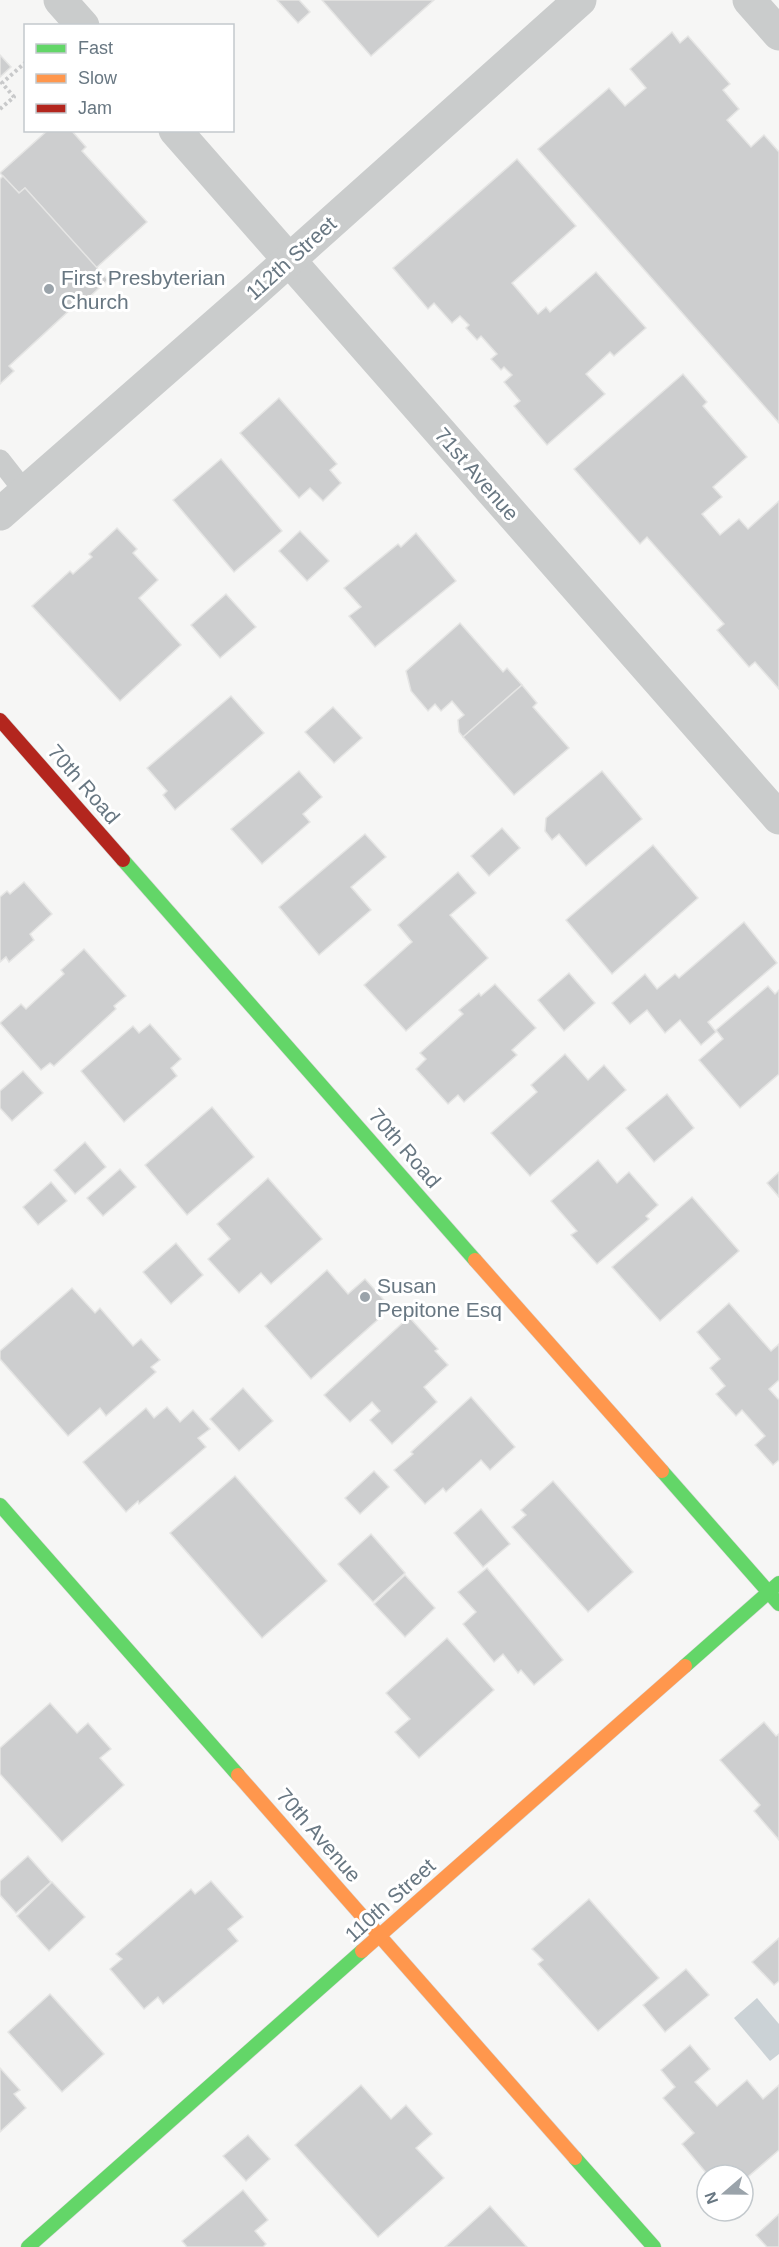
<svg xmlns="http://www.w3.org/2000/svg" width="779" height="2247" font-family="Arial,sans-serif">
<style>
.water{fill:#cbd2d6}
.building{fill:#cdcecf;stroke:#e5e5e4;stroke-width:1.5}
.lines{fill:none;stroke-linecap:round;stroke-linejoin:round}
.fast-casing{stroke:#d3d3d3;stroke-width:15}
.slow-casing{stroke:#d3d3d3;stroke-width:15}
.jam-casing{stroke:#d3d3d3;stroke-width:15}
.path{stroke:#c8c9ca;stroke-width:4;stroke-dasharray:3 3;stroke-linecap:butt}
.lane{stroke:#cacccc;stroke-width:21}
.street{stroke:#cacccc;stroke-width:33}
.fast{stroke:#63d668;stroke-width:14}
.slow{stroke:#ff974d;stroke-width:14}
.jam{stroke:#b3261e;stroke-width:14}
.poi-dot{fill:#9aa3aa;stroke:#fff;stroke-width:2}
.labels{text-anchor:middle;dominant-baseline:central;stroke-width:6;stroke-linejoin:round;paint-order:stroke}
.street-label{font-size:21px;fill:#687782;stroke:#fff}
.poi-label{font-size:21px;fill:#687782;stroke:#fff;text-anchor:start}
</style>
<rect width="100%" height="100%" fill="#f6f6f5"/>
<!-- water -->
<path class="water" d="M757,1998L779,2024V2054L770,2061L734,2018Z"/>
<!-- building -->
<g class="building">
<path d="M277,0H299L310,12L298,23Z"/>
<path d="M322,0H434L371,56Z"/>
<path d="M672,32L680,43L688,36L730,84L723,90L739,109L727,120L751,147L764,135L779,152V423L538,149L609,88L625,106L646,88L630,69Z"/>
<path d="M0,55L11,67L0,77Z"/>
<path d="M48,130H71L86,147L82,151L147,222L96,268L25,188L19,193L0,173Z"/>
<path d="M517,159L576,226L512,283L538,314L546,307L550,312L596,272L646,328L614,356L610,352L586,374L605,394L547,445L514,406L520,401L504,382L512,375L504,367L501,370L491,359L497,354L481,336L477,340L466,328L469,325L460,316L452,323L434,303L428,309L393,268Z"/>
<path d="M3,176L19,193L25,188L108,280L87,299L84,297L9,366L14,371L0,384V179Z"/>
<path d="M683,374L707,402L703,406L747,457L713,487L722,497L702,514L720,535L739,519L748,529L779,501V689L755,662L749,667L717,630L724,624L647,537L640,544L574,469Z"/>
<path d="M279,398L337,464L330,470L341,483L323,501L310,488L299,498L240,433Z"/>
<path d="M221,459L282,531L234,572L173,500Z"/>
<path d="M117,528L137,549L133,553L158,580L139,598L181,645L120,701L32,606L70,571L73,574L92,557L89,554Z"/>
<path d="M300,531L329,561L307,581L279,551Z"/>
<path d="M416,533L456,581L375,647L349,616L361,607L344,588L398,544L401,547Z"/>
<path d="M226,594L256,627L220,658L191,625Z"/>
<path d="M460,623L503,672L507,668L522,685L463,737L459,732L458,720L464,715L452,701L441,711L435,704L428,711L411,691L406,671Z"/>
<path d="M522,685L537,703L533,707L569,748L514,795L463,737Z"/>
<path d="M231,696L264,733L175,810L163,795L167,791L147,768Z"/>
<path d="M333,707L362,738L334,763L305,732Z"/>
<path d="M299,771L322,797L303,814L310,822L262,864L231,829Z"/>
<path d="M602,771L642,819L586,866L559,834L552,840L545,831L546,818Z"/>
<path d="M502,828L520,848L489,876L471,856Z"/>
<path d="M365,834L386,857L351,887L371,910L319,955L279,907Z"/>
<path d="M653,845L698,898L612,974L566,920Z"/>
<path d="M458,872L476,893L450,915L488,958L406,1031L364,985L412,942L398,925Z"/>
<path d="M24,882L52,914L30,934L34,940L9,962L6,957L0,962V897L7,891L10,894Z"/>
<path d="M744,922L777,963L708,1022L716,1032L701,1045L680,1020L665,1033L647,1010L630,1024L612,1003L645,974L657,989L675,974L679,978Z"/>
<path d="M84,949L126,996L114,1006L116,1009L54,1066L50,1063L41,1070L0,1023L21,1004L26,1009L64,974L61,970Z"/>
<path d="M569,973L595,1003L564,1031L538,1000Z"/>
<path d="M495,984L536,1028L512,1050L517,1055L464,1102L458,1095L448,1104L416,1069L426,1059L420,1053L463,1014L459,1010L479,993L481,996Z"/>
<path d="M768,986L775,994L779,990V1074L740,1108L699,1060L723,1039L716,1030Z"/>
<path d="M150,1024L181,1059L171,1068L177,1076L124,1122L81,1071L133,1026L139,1033Z"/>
<path d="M565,1054L588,1080L604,1065L626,1090L530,1176L491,1133L537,1092L531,1085Z"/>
<path d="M23,1071L43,1093L12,1121L0,1108V1091Z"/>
<path d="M667,1094L694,1128L654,1162L626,1128Z"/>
<path d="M212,1107L254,1157L187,1215L145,1165Z"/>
<path d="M85,1142L106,1167L75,1194L54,1170Z"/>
<path d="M598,1160L617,1183L629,1172L658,1205L646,1216L649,1219L597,1264L571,1235L577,1231L551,1201Z"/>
<path d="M120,1169L136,1187L103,1216L87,1198Z"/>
<path d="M779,1172V1197L767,1183Z"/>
<path d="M268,1178L322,1239L271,1284L261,1273L239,1293L208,1259L230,1239L217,1224Z"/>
<path d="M51,1182L67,1201L38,1225L23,1207Z"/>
<path d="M692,1197L739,1251L660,1321L612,1267Z"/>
<path d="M176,1243L203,1275L171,1304L143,1272Z"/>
<path d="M327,1270L348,1294L365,1279L391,1308L311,1379L265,1326Z"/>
<path d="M72,1288L95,1313L100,1308L133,1346L141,1339L160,1360L151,1367L156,1372L106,1416L100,1408L68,1436L0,1359V1351Z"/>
<path d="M729,1303L771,1351L779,1344V1380L769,1389L779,1400V1460L773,1465L755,1445L765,1436L742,1410L736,1416L716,1394L725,1386L710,1368L720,1359L697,1332Z"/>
<path d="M409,1317L438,1349L435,1351L448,1365L424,1387L437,1402L392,1444L370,1420L380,1411L372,1402L350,1422L324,1395Z"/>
<path d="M243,1388L273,1421L239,1451L210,1419Z"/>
<path d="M471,1397L515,1447L490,1470L481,1460L446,1492L443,1488L425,1504L394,1470L413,1454L411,1452Z"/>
<path d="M167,1407L180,1422L193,1410L210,1429L198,1438L206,1447L139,1504L138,1501L126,1512L83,1462L146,1408L154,1418Z"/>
<path d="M374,1471L389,1487L360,1514L345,1498Z"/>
<path d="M235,1476L327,1581L262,1638L170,1533Z"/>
<path d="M553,1481L633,1572L588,1612L512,1527L526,1515L521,1510Z"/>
<path d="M481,1509L510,1544L483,1567L454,1533Z"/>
<path d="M371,1534L405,1573L373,1602L338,1564Z"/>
<path d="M487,1568L563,1660L534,1685L521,1670L518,1673L503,1654L494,1662L463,1624L476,1612L458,1592Z"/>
<path d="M405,1575L435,1608L405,1637L374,1604Z"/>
<path d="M447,1638L494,1690L419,1758L395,1732L410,1719L386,1693Z"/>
<path d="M50,1703L77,1733L88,1723L111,1749L100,1758L124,1785L62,1842L0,1774V1748Z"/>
<path d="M764,1722L776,1736L779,1734V1840L754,1811L760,1805L720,1760Z"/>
<path d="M28,1856L51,1882L16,1913L0,1895V1881Z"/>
<path d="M211,1881L243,1917L228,1929L238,1941L163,2004L158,1997L144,2009L110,1969L122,1959L116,1954L191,1889L195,1894Z"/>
<path d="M52,1882L85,1917L49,1951L17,1916Z"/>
<path d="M589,1899L659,1978L598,2031L538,1964L543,1960L532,1949Z"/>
<path d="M779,1938V1981L774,1985L752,1962Z"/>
<path d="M686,1969L709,1995L665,2032L643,2005Z"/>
<path d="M50,1994L104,2054L62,2092L8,2032Z"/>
<path d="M690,2045L710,2069L695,2082L717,2106L747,2080L763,2099L779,2085V2150L743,2181V2175H708L682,2144L694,2133L663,2098L675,2087L661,2070Z"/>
<path d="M0,2068L20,2090L14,2094L26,2108L0,2132Z"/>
<path d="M361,2085L391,2119L406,2105L432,2134L416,2148L444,2178L378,2237L295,2145Z"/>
<path d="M248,2135L270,2159L246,2181L223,2156Z"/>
<path d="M243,2190L268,2220L255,2231L266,2244L263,2247H187L182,2241Z"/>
<path d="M490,2206L527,2247H445Z"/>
<path d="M779,2214V2247H767L756,2235Z"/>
</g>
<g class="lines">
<defs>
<g id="fast">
<path d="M123,860L475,1260"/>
<path d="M662,1471L779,1604"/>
<path d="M0,1505L238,1775"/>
<path d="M685,1666L779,1583"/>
<path d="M575,2158L654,2247"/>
<path d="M28,2247L362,1951"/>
</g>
<g id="slow">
<path d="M475,1260L662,1471"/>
<path d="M238,1775L575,2158"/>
<path d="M362,1951L685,1666"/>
</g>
<path id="jam" d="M0,720L123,860"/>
</defs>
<!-- fast casing -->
<use href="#fast" class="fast-casing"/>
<!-- slow casing -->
<use href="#slow" class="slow-casing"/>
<!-- jam casing -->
<use href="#jam" class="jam-casing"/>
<!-- path -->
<path class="path" d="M0,109L14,97L2,83L26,62"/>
<!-- lane -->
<path class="lane" d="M0,460L25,492"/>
<!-- street -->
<g class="street">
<path d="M60,0L83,26"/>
<path d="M749,0L779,34"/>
<path d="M175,130L779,818"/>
<path d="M0,514L250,295L580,0"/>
</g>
<!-- fast -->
<use href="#fast" class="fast"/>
<!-- slow -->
<use href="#slow" class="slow"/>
<!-- jam -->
<use href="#jam" class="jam"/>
</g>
<!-- markers -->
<g class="poi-dot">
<circle cx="49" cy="289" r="6"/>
<circle cx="365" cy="1297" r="6"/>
</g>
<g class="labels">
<!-- street labels -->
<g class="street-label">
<text transform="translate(291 258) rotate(-42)">112th Street</text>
<text transform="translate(477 474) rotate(49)">71st Avenue</text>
<text transform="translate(84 784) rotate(49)">70th Road</text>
<text transform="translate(405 1148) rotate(49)">70th Road</text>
<text transform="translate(319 1835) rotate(49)">70th Avenue</text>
<text transform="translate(390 1900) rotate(-42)">110th Street</text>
</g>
<!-- poi labels -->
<g class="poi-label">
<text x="61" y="277">First Presbyterian<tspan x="61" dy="24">Church</tspan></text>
<text x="377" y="1285">Susan<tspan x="377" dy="24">Pepitone Esq</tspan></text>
</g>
</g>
<!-- legend -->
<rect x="24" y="24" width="210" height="108" fill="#ffffff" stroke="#c3c9cd" stroke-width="1.5"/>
<rect x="36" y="44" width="30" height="9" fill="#63d668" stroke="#c3c9cd" stroke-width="1.5"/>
<text x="78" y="54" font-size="18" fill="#687782">Fast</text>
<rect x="36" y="74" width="30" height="9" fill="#ff974d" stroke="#c3c9cd" stroke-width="1.5"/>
<text x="78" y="84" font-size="18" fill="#687782">Slow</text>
<rect x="36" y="104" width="30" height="9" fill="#b3261e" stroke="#c3c9cd" stroke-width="1.5"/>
<text x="78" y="114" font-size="18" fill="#687782">Jam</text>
<!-- north arrow -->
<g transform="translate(725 2193) rotate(250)"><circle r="28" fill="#ffffff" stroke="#c3c9cd" stroke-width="1.5"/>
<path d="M0-4.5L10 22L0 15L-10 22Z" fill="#9aa3aa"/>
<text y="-9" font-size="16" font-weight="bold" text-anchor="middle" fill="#687782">N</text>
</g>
</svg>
